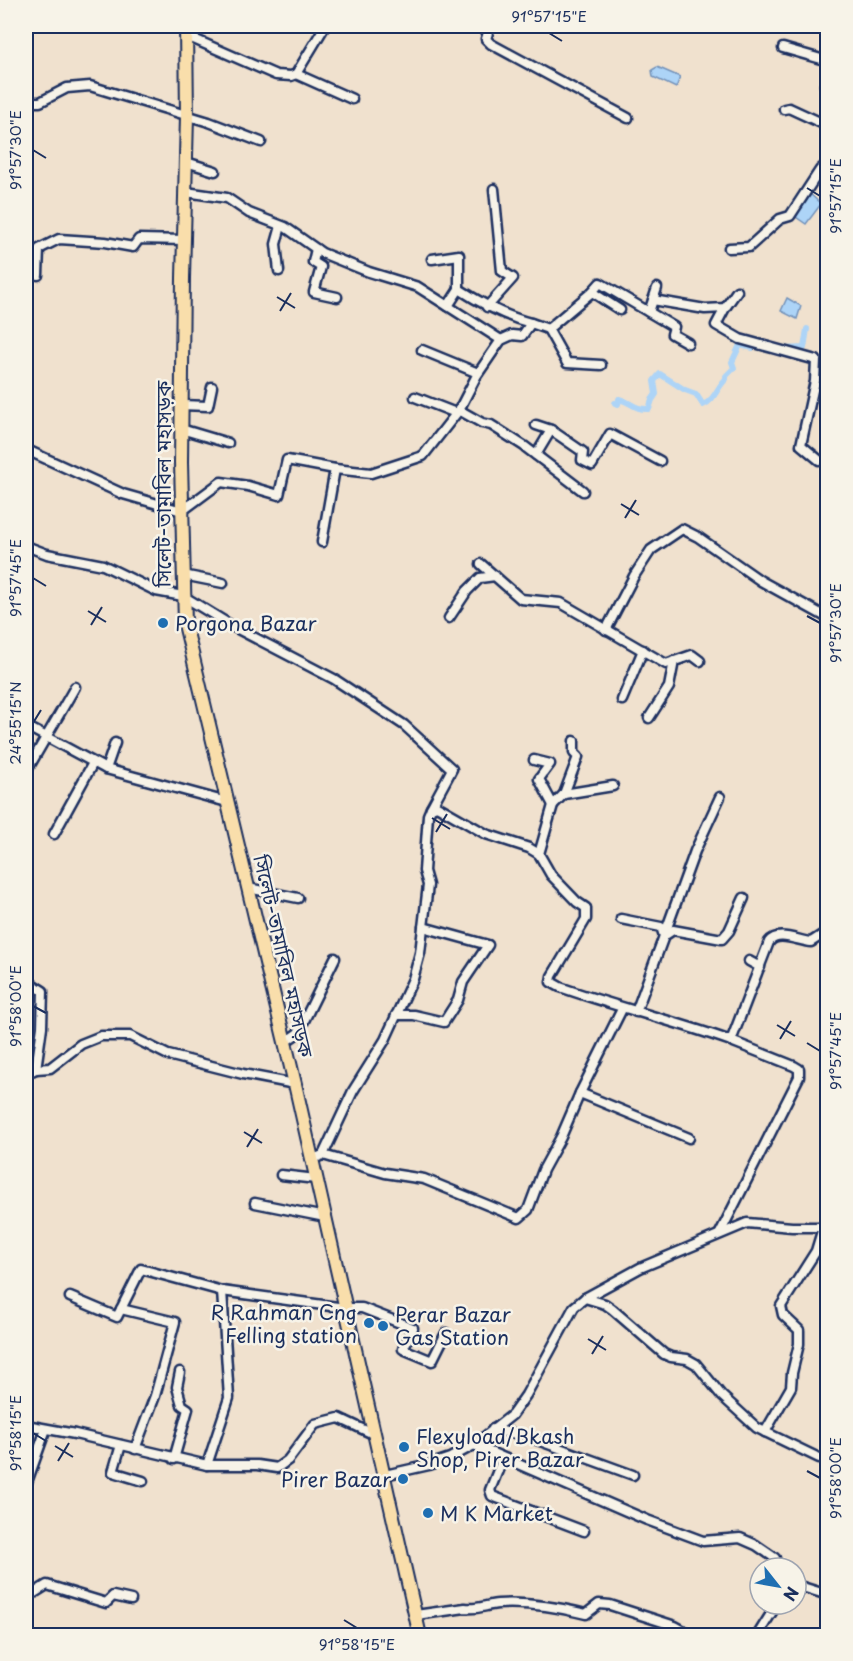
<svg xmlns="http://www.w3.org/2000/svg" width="853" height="1661" font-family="'Playpen Sans','Noto Sans Bengali',sans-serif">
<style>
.water{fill:#add4f7;stroke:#7392ba;stroke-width:1.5}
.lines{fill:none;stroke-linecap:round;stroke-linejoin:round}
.canal{stroke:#add4f7;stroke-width:6}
.minor-casing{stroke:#1b2f5e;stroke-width:13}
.highway-casing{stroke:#1b2f5e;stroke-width:16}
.minor{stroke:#f7f3e8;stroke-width:8}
.highway{stroke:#f9deab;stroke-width:12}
.ticks{fill:none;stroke:#1b2f5e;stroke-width:2}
.poi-dot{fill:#1f6fb2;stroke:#f7f3e8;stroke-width:2}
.labels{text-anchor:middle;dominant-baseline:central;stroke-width:5;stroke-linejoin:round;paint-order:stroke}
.street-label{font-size:20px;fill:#1b2f5e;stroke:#f7f3e8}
.poi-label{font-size:20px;fill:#1b2f5e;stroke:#f7f3e8;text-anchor:start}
.neatline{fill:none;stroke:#1b2f5e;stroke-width:2}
.ticks-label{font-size:15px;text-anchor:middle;fill:#1b2f5e}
</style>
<rect width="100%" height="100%" fill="#f0e1ce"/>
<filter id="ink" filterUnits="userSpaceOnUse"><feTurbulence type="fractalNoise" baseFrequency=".0167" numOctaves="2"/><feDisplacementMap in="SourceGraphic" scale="12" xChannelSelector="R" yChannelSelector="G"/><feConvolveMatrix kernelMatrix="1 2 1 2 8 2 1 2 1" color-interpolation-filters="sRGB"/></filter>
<g filter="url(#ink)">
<!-- water -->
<g class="water">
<path d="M657,67L680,77L676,88L653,77L652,70Z"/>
<path d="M809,193L821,204L806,224L793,215Z"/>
<path d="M787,298L801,306L797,319L781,311Z"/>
</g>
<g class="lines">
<!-- canal -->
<g class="canal">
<path d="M783,349L804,348L807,329"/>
<path d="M615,403L618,404L619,399C632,402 634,410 649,409L652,400L656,394L654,381L660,374L685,390L696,394L703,405C715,400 717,387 726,379V376L734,368L732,362L740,345L753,348L754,346H761"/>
</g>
<defs>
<g id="minor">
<path d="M490,26L486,39L491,44L628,118"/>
<path d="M187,36L276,75L291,76L296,74L325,26"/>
<path d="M783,48L828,61"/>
<path d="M296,74L352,99"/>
<path d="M828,76L825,85L828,100"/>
<path d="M26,102H40L67,88L90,86L209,122L261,142"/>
<path d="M784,109L789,108L828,126"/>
<path d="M186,162L215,171"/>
<path d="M186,192L227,198L249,213L285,227L322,253L369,272L418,287L501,340"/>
<path d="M729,248L749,247L780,219L790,216L820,170L828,163"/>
<path d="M316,249L313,262L321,267L314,292L337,297"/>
<path d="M432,259L459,255V289"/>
<path d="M279,271L276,244L281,226"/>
<path d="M38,275L39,249L59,239L105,242L133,247L139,239L185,240"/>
<path d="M592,292L600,283L674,327L672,334L688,343"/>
<path d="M653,300L705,309L725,308L737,291"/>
<path d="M487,307L513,278L502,271L494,189"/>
<path d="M725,308L716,325L740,339L816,360L815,381L801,445L819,460"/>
<path d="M649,312L657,288"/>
<path d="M531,323L548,329L592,292L620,310"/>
<path d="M548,329L567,363L601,365"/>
<path d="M422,350L478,373"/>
<path d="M415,397L456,413"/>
<path d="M181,405L208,406L212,387"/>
<path d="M459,410L482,423L491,425L524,446L583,491"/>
<path d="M536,425L551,430"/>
<path d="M181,429L228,443"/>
<path d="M26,451L27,450L123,494L182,511L221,482L248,486L279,495L287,460L335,469"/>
<path d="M536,455L551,430L583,452L582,460L592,465L610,434L660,461"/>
<path d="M322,542L335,469L371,473L423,456L459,410L477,375L501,340L512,335L522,336L531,323C504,316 482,304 459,289L448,306"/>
<path d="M26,546L47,554L103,565L156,591L183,596L232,626L334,679L404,725L452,769L431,808"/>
<path d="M481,564L521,599L561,603L666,664L692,655L700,661"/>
<path d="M183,575L223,583"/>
<path d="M449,618L467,591L480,578L495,576"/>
<path d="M606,630L634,576L651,550L682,529L698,537L761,581L828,618"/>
<path d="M622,700L643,650"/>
<path d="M649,718L669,687L674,661"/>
<path d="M26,726L106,769"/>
<path d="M115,743L106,769L227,802"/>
<path d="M534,760L550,764L539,779L553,805L564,794L578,757L574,753V741"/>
<path d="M26,772L75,687"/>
<path d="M564,794L613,786"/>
<path d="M54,834L93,763"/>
<path d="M539,854L553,805"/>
<path d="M248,888L298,898"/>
<path d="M621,919L661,927L664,936"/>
<path d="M664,936L695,851L720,797"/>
<path d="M749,961L760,967"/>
<path d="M26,980L43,991L42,1027L36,1069"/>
<path d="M636,1012L664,936L673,930L722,939L729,931L744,898"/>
<path d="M396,1015H414L444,1022L458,1000L463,982L488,945L423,927"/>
<path d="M285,1042L298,1033L335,958"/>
<path d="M26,1074L36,1069L50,1068L81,1044L101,1036H130L168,1055L243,1074L295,1084"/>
<path d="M580,1093L689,1138"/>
<path d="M323,1155L353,1091L385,1040L413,979L420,953L428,885L424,871L428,815L431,808L437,806L486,834L529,848L539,854L551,875L577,902L586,908V919L552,976L551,982L560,987C616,1007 675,1021 731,1041L769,942C778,930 798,941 811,942L828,931"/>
<path d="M318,1157L323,1155L385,1173L424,1179L519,1218L528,1210L543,1170L561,1137L580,1093L622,1009"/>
<path d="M281,1175L316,1179"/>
<path d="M255,1203L325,1217"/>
<path d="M720,1233L799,1077V1069L794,1066L731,1041"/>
<path d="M70,1297L117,1317L141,1269L222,1291L345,1308H362L413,1328L403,1349L432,1361L446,1333"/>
<path d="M585,1298L605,1304L612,1309L664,1354L671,1357L687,1359L696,1364L722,1396L757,1428L819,1458H823L828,1453"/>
<path d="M121,1309L175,1322L155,1396L135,1449"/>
<path d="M26,1425L75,1434L207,1465H257L277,1468L288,1460L315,1424L339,1418L373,1434"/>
<path d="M493,1429L529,1437L633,1475"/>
<path d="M765,1432L791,1387L792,1373L799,1344V1330L783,1315L781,1306L816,1251L823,1228"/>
<path d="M121,1445L113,1472L143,1481"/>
<path d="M474,1445L647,1520L703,1541L740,1538L756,1545L775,1558L774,1568"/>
<path d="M503,1458L490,1490L492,1496L584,1531"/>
<path d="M174,1459L188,1409L182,1405L177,1387L180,1372"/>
<path d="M207,1465L229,1398L222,1291"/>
<path d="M385,1475L429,1465L450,1458L474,1445L512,1415L526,1395L574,1307L585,1298L640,1268L747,1223L792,1227H828"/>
<path d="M26,1485L46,1429"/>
<path d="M796,1585L828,1595"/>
<path d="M26,1598L47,1585L106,1603L113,1596L131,1600"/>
<path d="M416,1615L465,1608C477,1610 486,1605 498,1604C528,1602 557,1607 586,1614L599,1604L610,1605L675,1626L693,1636"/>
<path d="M757,1636L777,1604"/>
</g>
<path id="highway" d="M186,26L187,116L183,278L181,462L185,624L295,1084L420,1636"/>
</defs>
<!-- minor casing -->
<use href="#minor" class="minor-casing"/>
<!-- highway casing -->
<use href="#highway" class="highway-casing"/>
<!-- minor -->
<use href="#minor" class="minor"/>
<!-- highway -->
<use href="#highway" class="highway"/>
</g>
</g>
<!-- ticks -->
<path class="ticks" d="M549,33L562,41M33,150L46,158M807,188L820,196M277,297L295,308M280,311L291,293M621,504L639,515M625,518L636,500M33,578L46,586M88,611L106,622M807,616L820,623M91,625L102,607M33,723L41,710M432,818L450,829M436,832L447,814M33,1006L46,1013M777,1025L795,1036M780,1039L791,1021M807,1043L820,1051M244,1132L262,1143M247,1147L258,1129M588,1339L606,1350M592,1354L603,1336M33,1433L46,1441M55,1446L73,1457M58,1461L69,1443M807,1471L820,1478M344,1620L357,1628"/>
<!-- markers -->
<g class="poi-dot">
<circle cx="163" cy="623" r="6"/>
<circle cx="369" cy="1323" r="6"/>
<circle cx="383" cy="1326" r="6"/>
<circle cx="404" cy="1447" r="6"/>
<circle cx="403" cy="1479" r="6"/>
<circle cx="428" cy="1513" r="6"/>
</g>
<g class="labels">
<!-- street labels -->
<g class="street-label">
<text transform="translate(163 484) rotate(-90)">সিলেট-তামাবিল মহাসড়ক</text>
<text transform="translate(284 956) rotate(77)">সিলেট-তামাবিল মহাসড়ক</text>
</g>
<!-- poi labels -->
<g class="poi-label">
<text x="175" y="623">Porgona Bazar</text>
<text x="357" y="1312" text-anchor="end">R Rahman Cng<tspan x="357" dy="23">Felling station</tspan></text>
<text x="395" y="1314">Perar Bazar<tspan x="395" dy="23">Gas Station</tspan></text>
<text x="416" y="1436">Flexyload/Bkash<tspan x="416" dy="23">Shop, Pirer Bazar</tspan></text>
<text x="391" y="1479" text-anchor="end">Pirer Bazar</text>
<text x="440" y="1513">M K Market</text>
</g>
</g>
<!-- margin -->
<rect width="853" height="1661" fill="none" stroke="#f7f3e8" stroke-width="66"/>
<!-- north arrow -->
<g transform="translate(778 1586) rotate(121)"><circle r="28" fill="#f7f3e8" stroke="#9fa5b1" stroke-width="1.5"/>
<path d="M0-4.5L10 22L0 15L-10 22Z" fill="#1f6fb2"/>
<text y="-9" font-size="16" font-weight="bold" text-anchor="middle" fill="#1b2f5e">N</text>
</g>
<rect x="33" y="33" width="787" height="1595" class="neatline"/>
<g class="ticks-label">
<text x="549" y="22">91°57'15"E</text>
<text transform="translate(16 150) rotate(-90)" y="5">91°57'30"E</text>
<text transform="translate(836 196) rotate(-90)" y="5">91°57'15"E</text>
<text transform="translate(16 578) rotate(-90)" y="5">91°57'45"E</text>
<text transform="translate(836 623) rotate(-90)" y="5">91°57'30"E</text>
<text transform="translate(16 723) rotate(-90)" y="5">24°55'15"N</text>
<text transform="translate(16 1006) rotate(-90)" y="5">91°58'00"E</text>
<text transform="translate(836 1051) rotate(-90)" y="5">91°57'45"E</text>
<text transform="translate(16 1433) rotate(-90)" y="5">91°58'15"E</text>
<text transform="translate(836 1478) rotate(-90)" y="5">91°58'00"E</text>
<text x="357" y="1650">91°58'15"E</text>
</g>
</svg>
